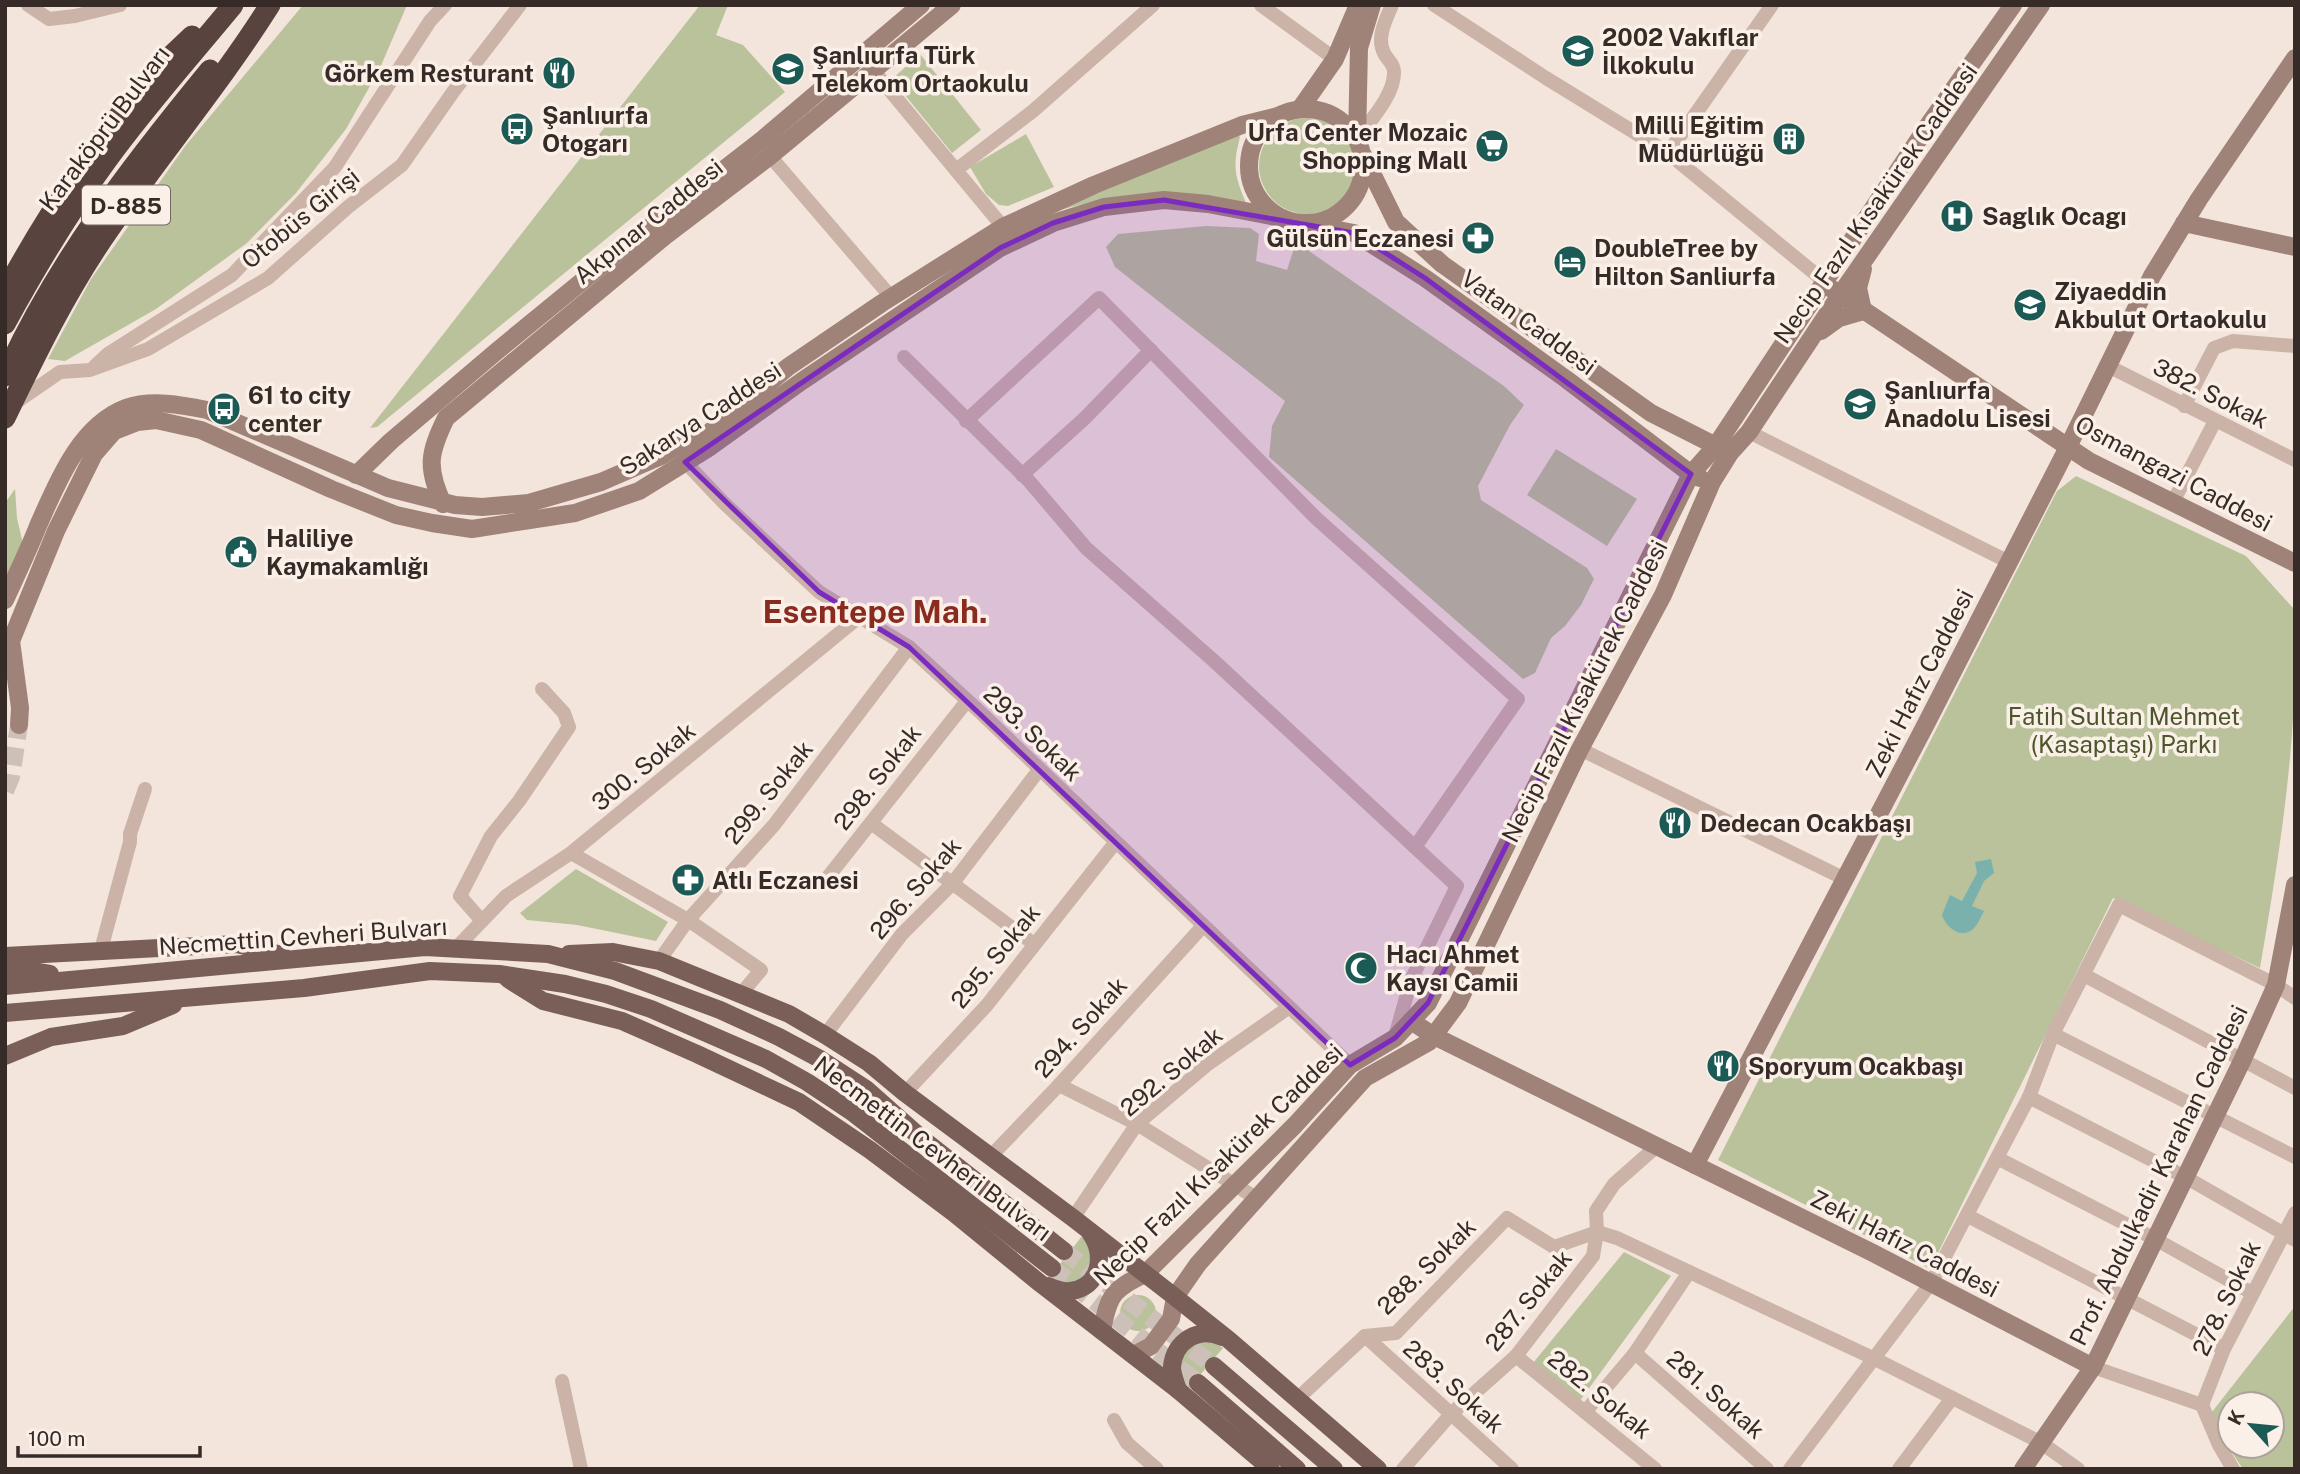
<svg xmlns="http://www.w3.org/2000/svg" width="2300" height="1474" font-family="'Public Sans',sans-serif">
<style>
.green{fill:#bac29b;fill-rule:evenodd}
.water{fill:#7ab1ac}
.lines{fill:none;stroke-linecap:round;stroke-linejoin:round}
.secondary-tunnel{stroke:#cdc0b8;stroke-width:18;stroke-dasharray:18 9;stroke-linecap:butt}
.primary-tunnel{stroke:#cdc0b8;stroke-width:18;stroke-dasharray:18 9;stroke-linecap:butt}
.street{stroke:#cbb3a7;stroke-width:14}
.secondary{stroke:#9f8278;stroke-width:18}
.primary{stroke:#7a5f59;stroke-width:18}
.highway{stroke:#59433f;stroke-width:21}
.marked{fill:#7b2cbf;fill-opacity:0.2;stroke:#7b2cbf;stroke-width:5;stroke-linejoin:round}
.labels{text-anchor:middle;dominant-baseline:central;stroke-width:7;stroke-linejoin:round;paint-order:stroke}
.shield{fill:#faf0e8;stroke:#726662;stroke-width:2}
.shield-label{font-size:23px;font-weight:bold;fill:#372b28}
.poi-label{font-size:24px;font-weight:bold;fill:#372b28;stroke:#faf0e8;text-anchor:start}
.street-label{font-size:24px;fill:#372b28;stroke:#faf0e8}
.park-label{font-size:24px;fill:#4c562b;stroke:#faf0e8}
.district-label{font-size:32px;font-weight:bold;fill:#892b1f;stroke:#faf0e8}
</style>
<rect width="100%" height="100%" fill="#f3e5dc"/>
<!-- green -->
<g class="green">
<path d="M303,5H407L380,68L346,129L296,193L247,243L156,309L65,361L48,359L91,279L186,145Z"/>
<path d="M700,5H728L716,35L743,45L785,92L377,427L370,428Z"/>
<path d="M920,54L981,130L952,153L892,79Z"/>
<circle cx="1307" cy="166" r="48"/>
<path d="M1026,134L1054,187L1008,206L999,205L986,194L970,167Z"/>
<path d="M1238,135L1240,137C1232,167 1235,177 1247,205L1092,202L1060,210L1053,209Z"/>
<path d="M1206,226L1250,228L1259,234L1256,261L1287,270L1296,242L1504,386L1524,405L1510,425L1478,486L1481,500L1587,568L1594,579L1581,605L1565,626L1551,638L1535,673L1523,679L1269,457L1272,426L1285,401L1115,267L1106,247L1118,234Z"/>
<path d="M1556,449L1637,499L1607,546L1527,495Z"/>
<path d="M2076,476L2246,556L2294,609C2300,730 2280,850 2260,968L2113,898L1930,1269L1718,1160L2057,491Z"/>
<path d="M15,489L17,518L23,544L5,584V503Z"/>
<path d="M576,869L668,922L656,941L577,925L527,920L520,913Z"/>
<path d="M1082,1236L1090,1248L1091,1267L1080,1281L1068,1285L1050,1277Z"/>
<path d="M1624,1252L1671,1276L1579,1402L1533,1363Z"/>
<circle cx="1138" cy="1313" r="18"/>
<path d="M2295,1306V1469H2243L2208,1417ZM2230,1404H2272V1446H2230Z"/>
<path d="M1202,1341L1214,1342L1223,1348L1189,1388C1176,1366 1178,1352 1202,1341Z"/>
</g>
<!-- water -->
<path class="water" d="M1991,859L1994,873L1984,881L1972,906L1984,911C1981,917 1978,923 1975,927C1963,941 1946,928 1942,915L1950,895L1962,901L1977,873L1975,862Z"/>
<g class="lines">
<!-- secondary-tunnel -->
<path class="secondary-tunnel" d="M5,791L11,777L19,725"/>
<!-- primary-tunnel -->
<g class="primary-tunnel">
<path d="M1064,1251L1214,1366"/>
<path d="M1052,1268L1198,1383"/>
</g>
<!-- street -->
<g class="street">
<path d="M28,5L49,19L75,16L120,5"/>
<path d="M1261,5L1335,59"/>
<path d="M1434,5L1546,78L1668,153L1824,281"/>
<path d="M873,70L1008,233"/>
<path d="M1357,139C1370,121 1395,94 1394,72C1394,63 1387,60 1384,53C1376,38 1386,19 1392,5"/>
<path d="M1668,153L1772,5"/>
<path d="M770,156L891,297"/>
<path d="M956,170L1033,111L1153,5"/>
<path d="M904,357L1029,481L1086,548L1214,661L1457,886L1411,980L1395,1037"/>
<path d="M95,366L108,354L232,275L335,167L430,21L445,5"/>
<path d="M2108,366L2295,460"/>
<path d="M15,403L60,372L90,370L148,349L268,278L348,207L402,165L453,92L520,5"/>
<path d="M2184,406L2214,348L2233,341L2295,346"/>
<path d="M966,421L1099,298L1316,518L1518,699L1415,847"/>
<path d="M1749,432L2009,562"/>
<path d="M680,455L685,462L723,502L819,592L909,647L980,712L1350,1065"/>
<path d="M1022,475L1085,418L1151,350"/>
<path d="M2173,502L2215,421"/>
<path d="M1580,749L1845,879"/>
<path d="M871,823L1034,944"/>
<path d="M571,853L688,920L761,970L741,994"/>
<path d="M824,882L967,701"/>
<path d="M482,921L460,896L491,836L519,801L569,727L564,713L542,689"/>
<path d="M456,948L506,896L571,853L859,617"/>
<path d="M105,949L102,946L130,842V834L145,789"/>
<path d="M659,961L688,920L774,825L909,647"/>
<path d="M2084,975L2295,1088"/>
<path d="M2053,1034L2295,1157"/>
<path d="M825,1035L902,934L952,884L1039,770"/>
<path d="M1059,1085L1137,1124L1256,1198"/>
<path d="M905,1093L987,1005L1115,843"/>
<path d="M2029,1097L2187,1178L2295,1240"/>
<path d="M990,1157L1059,1085L1203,926"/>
<path d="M1997,1158L2155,1239L2252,1293"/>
<path d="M1968,1216L2224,1349"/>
<path d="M1073,1218L1137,1124L1208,1064L1288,1008"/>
<path d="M1365,1336L1512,1469"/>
<path d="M1635,1353L1767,1469"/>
<path d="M1516,1356L1655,1469"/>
<path d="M2093,1367L2202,1405L2219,1445L2233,1469"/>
<path d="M562,1381L581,1469"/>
<path d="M1296,1400L1365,1336L1396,1333L1507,1218L1554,1247L1597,1232L1617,1238L1875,1359L2040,1442L2078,1469"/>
<path d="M2202,1405L2224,1349L2295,1213"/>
<path d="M1585,1412L1635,1353L1689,1272"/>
<path d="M1114,1420L1127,1443L1157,1469"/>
<path d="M1403,1469L1451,1414L1516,1356L1593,1256L1597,1232L1596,1211L1614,1184L1657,1146"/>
<path d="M1790,1469L1931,1283L2029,1097L2053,1034L2119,905L2276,985L2295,998"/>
<path d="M1899,1469L1952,1398"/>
</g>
<!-- secondary -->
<g class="secondary">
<circle cx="1306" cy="166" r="57"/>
<path d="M1300,109L1335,59L1358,5"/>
<path d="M1357,139L1359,48L1372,5"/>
<path d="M1363,155L1396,222L1442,264L1651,413L1724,450"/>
<path d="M2184,223L2295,247"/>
<path d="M1306,224L1354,233L1425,278L1566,379L1691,474L1700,478"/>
<path d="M1832,289L2089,461L2295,563"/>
<path d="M1821,331L1839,318L1863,311L1858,288L1863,269"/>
<path d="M356,475L391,441L497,351L624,247L763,139L921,5"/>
<path d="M443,504C426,467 429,453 446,418L665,236L770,156L952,5"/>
<path d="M5,600C16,576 28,551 38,526C57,483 79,426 126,408C151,399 182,405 207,410L388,488L455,505L482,507L529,503L601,482L661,456L676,447L704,437L788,367L882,303L1003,227L1094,185L1242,125L1278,116"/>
<path d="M11,641L20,708L19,725"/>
<path d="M5,648L11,641L56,531L94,454L114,431L137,422L156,420L201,430L331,489L396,515L432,523L472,529L575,513L639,491L710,447L802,381L1000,248L1053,223L1104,207L1164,200L1208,204L1282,218"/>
<path d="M1411,1021L1434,1036L1871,1252L2093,1367"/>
<path d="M1695,1165L1926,724L2068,447L2152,276L2199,199L2295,58"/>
<path d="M1102,1331C1108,1297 1112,1289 1145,1274L1295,1125L1350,1065L1395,1038L1428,1003L1691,474L1715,447L1929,124L2013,5"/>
<path d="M1134,1355L1151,1346L1171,1319L1175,1297L1198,1264L1365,1078L1429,1042L1458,1003L1580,749L1663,595L1712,482L1730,453L1749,432L1840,295L2041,5"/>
<path d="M2023,1469L2093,1367L2242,1061L2276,985L2295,885"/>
</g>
<!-- primary -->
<g class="primary">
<path d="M569,954L613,952L659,961L789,1014L825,1035L869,1063L905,1093L1073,1218L1175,1297L1229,1340L1378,1469"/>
<path d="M5,956L237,944L282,955"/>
<path d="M5,973L32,971L50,974"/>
<path d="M508,979L543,1001L622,1021L697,1054L799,1102L870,1150L954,1213L1041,1284L1178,1390L1271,1469"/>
<path d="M5,986L425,947L548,954L615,971L720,1010L779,1037L820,1059L866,1089L920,1137L1064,1251"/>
<path d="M5,1013L304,988L430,971L499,974L565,984L606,994L651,1009L766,1059L807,1082L852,1112L1052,1268"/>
<path d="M5,1056L51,1037L123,1026L173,1005"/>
<path d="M1048,1286C1055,1289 1063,1292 1070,1291C1100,1288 1106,1255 1091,1234"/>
<path d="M1214,1366L1334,1469"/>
<path d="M1198,1383L1297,1469"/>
<path d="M1178,1390C1176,1383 1172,1375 1172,1367C1174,1341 1199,1326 1222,1337"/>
</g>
<!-- highway -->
<g class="highway">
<path d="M5,292C45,218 93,146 146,82C159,65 177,51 192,36"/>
<path d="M5,324C36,267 69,212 107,160C146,106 191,56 233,5"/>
<path d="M5,376C56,263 132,165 210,70"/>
<path d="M5,418C36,354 67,290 108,231C160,155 220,84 270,5"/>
</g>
</g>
<!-- marked area -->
<path class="marked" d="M1164,200L1354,233L1425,278L1691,474L1428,1003L1395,1038L1350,1065L909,647L819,592L685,462L1000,248L1053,223L1104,207Z"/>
<!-- icons -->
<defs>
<symbol id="school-disc" viewBox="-11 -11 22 22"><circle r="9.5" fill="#1c5a56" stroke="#faf0e8"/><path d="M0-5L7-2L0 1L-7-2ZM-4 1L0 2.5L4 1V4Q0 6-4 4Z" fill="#fff"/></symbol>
<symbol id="restaurant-disc" viewBox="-11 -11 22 22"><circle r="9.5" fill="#1c5a56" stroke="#faf0e8"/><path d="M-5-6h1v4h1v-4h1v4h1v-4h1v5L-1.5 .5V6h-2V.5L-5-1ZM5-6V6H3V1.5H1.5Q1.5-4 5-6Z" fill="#fff"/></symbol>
<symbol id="bus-disc" viewBox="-11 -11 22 22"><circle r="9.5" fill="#1c5a56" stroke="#faf0e8"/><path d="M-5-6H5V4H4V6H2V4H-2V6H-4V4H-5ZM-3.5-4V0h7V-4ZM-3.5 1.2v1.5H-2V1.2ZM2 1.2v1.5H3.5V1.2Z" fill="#fff"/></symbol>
<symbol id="building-disc" viewBox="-11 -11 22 22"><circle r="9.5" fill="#1c5a56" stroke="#faf0e8"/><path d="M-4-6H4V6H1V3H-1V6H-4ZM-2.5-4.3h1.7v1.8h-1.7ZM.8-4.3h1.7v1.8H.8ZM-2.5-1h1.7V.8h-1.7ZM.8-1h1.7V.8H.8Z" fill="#fff"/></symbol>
<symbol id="supermarket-disc" viewBox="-11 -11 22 22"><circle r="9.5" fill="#1c5a56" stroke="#faf0e8"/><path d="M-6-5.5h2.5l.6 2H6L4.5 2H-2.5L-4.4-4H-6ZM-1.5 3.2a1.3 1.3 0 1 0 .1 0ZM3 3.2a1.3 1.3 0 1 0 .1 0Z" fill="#fff"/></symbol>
<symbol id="hospital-disc" viewBox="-11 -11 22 22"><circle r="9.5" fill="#1c5a56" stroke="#faf0e8"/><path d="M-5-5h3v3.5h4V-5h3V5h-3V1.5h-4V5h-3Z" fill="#fff"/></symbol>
<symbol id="pharmacy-disc" viewBox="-11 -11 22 22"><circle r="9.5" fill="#1c5a56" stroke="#faf0e8"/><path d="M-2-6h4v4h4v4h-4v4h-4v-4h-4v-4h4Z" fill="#fff"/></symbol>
<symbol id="hotel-disc" viewBox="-11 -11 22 22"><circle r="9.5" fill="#1c5a56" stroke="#faf0e8"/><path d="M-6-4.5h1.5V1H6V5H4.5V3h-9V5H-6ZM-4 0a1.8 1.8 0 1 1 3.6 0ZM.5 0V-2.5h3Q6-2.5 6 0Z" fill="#fff"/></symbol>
<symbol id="civic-disc" viewBox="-11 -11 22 22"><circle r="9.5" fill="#1c5a56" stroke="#faf0e8"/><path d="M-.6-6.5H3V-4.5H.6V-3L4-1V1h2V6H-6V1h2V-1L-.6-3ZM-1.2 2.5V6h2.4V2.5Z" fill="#fff"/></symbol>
<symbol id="mosque-disc" viewBox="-11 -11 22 22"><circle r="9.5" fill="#1c5a56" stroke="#faf0e8"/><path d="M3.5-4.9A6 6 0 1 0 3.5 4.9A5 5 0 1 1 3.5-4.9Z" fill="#fff"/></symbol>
</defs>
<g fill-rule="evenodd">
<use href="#school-disc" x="1559" y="32" width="38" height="38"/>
<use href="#school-disc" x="769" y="50" width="38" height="38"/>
<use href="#restaurant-disc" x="540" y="54" width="38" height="38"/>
<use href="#bus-disc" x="498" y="110" width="38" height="38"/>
<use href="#building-disc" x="1770" y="120" width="38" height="38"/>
<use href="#supermarket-disc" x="1473" y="127" width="38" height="38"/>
<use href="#hospital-disc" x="1938" y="197" width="38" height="38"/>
<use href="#pharmacy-disc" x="1459" y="219" width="38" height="38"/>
<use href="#hotel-disc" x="1551" y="243" width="38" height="38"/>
<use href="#school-disc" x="2011" y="286" width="38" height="38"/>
<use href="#school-disc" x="1841" y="385" width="38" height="38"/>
<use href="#bus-disc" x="205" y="390" width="38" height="38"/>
<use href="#civic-disc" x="222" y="533" width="38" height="38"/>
<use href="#restaurant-disc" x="1656" y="804" width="38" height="38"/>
<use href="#pharmacy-disc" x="669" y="861" width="38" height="38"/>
<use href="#mosque-disc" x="1342" y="949" width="38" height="38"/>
<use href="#restaurant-disc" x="1704" y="1047" width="38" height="38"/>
</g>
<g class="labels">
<!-- shield labels -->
<rect class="shield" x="82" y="185.5" width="88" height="39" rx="5"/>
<g class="shield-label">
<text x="126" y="205">D-885</text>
</g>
<!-- poi labels -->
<g class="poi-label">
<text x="1602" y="37">2002 Vakıflar<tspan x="1602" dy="28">İlkokulu</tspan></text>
<text x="812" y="55">Şanlıurfa Türk<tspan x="812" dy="28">Telekom Ortaokulu</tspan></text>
<text x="534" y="73" text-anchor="end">Görkem Resturant</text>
<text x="542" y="115">Şanlıurfa<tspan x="542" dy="28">Otogarı</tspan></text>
<text x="1764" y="125" text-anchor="end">Milli Eğitim<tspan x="1764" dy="28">Müdürlüğü</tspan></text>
<text x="1468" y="132" text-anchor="end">Urfa Center Mozaic<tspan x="1468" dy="28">Shopping Mall</tspan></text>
<text x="1982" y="216">Saglık Ocagı</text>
<text x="1454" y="238" text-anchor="end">Gülsün Eczanesi</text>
<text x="1594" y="248">DoubleTree by<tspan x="1594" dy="28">Hilton Sanliurfa</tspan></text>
<text x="2054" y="291">Ziyaeddin<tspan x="2054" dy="28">Akbulut Ortaokulu</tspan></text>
<text x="1884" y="390">Şanlıurfa<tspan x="1884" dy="28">Anadolu Lisesi</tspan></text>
<text x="248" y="395">61 to city<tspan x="248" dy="28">center</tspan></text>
<text x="266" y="538">Haliliye<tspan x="266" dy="28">Kaymakamlığı</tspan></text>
<text x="1700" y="823">Dedecan Ocakbaşı</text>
<text x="712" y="880">Atlı Eczanesi</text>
<text x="1386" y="954">Hacı Ahmet<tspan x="1386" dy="28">Kaysı Camii</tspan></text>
<text x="1748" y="1066">Sporyum Ocakbaşı</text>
</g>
<!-- street labels -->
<g class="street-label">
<text transform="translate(104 128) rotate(-53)">Karaköprü Bulvarı</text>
<text transform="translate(1875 203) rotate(-55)">Necip Fazıl Kısakürek Caddesi</text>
<text transform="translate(300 218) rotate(-39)">Otobüs Girişi</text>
<text transform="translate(648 221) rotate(-39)">Akpınar Caddesi</text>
<text transform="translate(1529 322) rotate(36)">Vatan Caddesi</text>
<text transform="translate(2211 393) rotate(27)">382. Sokak</text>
<text transform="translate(700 418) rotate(-33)">Sakarya Caddesi</text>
<text transform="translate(2174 473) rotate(28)">Osmangazi Caddesi</text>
<text transform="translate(1919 683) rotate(-63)">Zeki Hafız Caddesi</text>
<text transform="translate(1584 691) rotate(-63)">Necip Fazıl Kısakürek Caddesi</text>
<text transform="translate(1033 733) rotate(44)">293. Sokak</text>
<text transform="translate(643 766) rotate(-39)">300. Sokak</text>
<text transform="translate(877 777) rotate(-52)">298. Sokak</text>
<text transform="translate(768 792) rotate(-51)">299. Sokak</text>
<text transform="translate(915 888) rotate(-49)">296. Sokak</text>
<text transform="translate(303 936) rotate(-4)">Necmettin Cevheri Bulvarı</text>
<text transform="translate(995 956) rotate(-51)">295. Sokak</text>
<text transform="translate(1080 1027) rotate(-48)">294. Sokak</text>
<text transform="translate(1171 1071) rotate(-40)">292. Sokak</text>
<text transform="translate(933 1148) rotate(37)">Necmettin Cevheri Bulvarı</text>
<text transform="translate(1218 1164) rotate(-44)">Necip Fazıl Kısakürek Caddesi</text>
<text transform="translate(2158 1175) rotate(-64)">Prof. Abdulkadir Karahan Caddesi</text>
<text transform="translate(1905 1243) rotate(27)">Zeki Hafız Caddesi</text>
<text transform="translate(1426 1266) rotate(-44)">288. Sokak</text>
<text transform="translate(2226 1298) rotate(-64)">278. Sokak</text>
<text transform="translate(1528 1300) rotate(-51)">287. Sokak</text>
<text transform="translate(1454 1386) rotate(42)">283. Sokak</text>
<text transform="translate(1600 1394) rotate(39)">282. Sokak</text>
<text transform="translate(1716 1394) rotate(41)">281. Sokak</text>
</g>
<!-- park labels -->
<g class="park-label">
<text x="2124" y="716">Fatih Sultan Mehmet<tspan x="2124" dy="28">(Kasaptaşı) Parkı</tspan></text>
</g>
<!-- district labels -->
<g class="district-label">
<text x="875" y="611">Esentepe Mah.</text>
</g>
</g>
<!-- border -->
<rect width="2300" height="1474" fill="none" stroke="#372b28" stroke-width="14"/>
<!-- north arrow -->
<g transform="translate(2251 1425) rotate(297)"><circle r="33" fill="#faf0e8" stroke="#aca19b" stroke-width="2"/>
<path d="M0-5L12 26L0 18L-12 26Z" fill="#1c5a56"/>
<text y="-10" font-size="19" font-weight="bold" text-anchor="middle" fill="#372b28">K</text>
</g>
<!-- scale -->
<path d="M18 1446v10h182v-10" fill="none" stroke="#372b28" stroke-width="3.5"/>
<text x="28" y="1446" font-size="21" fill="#372b28" stroke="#faf0e8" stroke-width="5" paint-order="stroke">100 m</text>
</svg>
